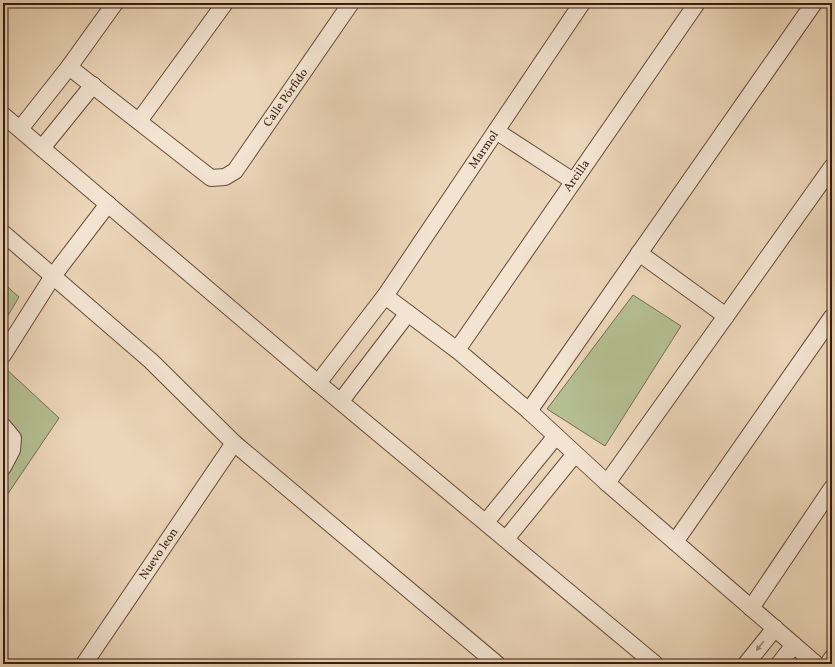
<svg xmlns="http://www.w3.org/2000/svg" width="835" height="667" font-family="Vollkorn,serif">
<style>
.green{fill:#b4be91;stroke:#766d50}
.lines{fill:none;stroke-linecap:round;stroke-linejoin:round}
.minor-casing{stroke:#664a39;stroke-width:18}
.minor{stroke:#f3e4d2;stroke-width:16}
.oneway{fill:#9f8a7a}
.labels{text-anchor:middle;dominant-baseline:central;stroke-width:3.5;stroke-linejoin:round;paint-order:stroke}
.street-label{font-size:12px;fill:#391c0e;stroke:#f3e4d2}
</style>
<rect width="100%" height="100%" fill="#ecd6b9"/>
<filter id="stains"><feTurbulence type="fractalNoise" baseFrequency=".005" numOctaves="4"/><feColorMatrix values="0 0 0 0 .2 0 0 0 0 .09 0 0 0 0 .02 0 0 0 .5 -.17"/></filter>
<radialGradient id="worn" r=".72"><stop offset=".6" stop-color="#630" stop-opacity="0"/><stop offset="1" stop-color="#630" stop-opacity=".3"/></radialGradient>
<!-- green -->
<g class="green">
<path d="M3,283L19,297L3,324Z"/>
<path d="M633,295L681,326L605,446L547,409Z"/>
<path d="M3,366L59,418L3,501Z"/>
</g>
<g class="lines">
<defs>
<g id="minor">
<path d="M69,67L211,178L225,177L235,171L351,3"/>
<path d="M3,115L318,383L655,664"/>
<path d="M139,121L225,3"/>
<path d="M20,129L69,67L115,3"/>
<path d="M496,131L573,181"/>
<path d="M42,148L93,85"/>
<path d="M3,233L151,361L234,443L497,664"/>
<path d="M639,253L726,316"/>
<path d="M385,296L582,3"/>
<path d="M457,350L697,3"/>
<path d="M3,355L53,276L108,204"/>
<path d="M318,383L385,296L457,350L529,411L607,483L816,664"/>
<path d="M341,401L408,313"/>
<path d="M529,411L814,3"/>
<path d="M3,426L13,438L12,450L3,467"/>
<path d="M607,483L832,167"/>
<path d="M486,522L556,436"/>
<path d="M506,539L575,454"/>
<path d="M675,542L832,317"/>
<path d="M751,608L832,488"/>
<path d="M84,664L234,443"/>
<path d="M746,664L775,628"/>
<path d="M779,664L794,645"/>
<path d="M828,664L832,658"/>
</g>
</defs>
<!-- minor casing -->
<use href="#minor" class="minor-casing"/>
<!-- minor -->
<use href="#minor" class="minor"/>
</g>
<!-- one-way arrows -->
<defs><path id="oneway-solid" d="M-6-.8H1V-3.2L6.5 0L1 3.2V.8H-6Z"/></defs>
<use class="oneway" href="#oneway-solid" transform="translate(760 646) rotate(128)"/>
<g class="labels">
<!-- street labels -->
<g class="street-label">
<text transform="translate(286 98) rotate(-55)">Calle Pórfido</text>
<text transform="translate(484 150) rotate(-56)">Marmol</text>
<text transform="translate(577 176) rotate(-55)">Arcilla</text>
<text transform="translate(159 554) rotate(-56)">Nuevo leon</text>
</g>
</g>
<!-- margin -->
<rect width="835" height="667" fill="none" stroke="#ecd6b9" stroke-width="16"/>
<rect x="4" y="4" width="827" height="659" fill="none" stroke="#391c0e" stroke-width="2"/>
<rect x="8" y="8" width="819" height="651" fill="none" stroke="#391c0e"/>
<rect width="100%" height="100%" filter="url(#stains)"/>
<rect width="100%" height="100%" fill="url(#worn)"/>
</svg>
